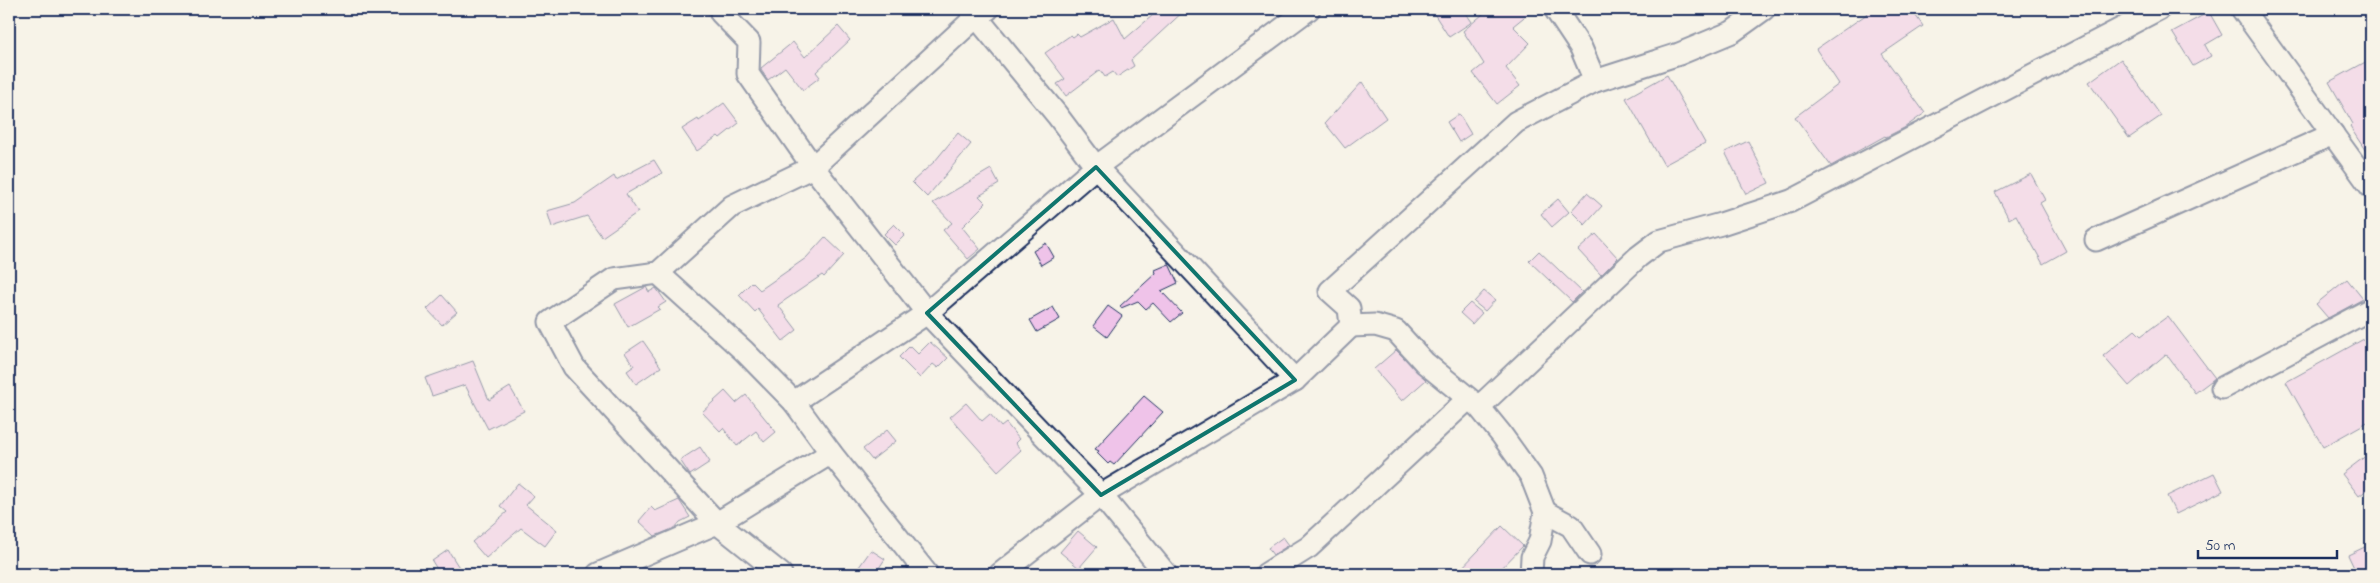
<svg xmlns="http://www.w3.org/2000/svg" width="2380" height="583" font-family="'Indie Flower',sans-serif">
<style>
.building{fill:#efc3e9;stroke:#1b2f5e}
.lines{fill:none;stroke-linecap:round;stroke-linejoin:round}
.minor-casing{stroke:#1b2f5e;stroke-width:25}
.minor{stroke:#f7f3e8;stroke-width:21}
.marked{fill:none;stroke:#0f766e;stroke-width:4;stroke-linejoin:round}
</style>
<rect width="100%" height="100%" fill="#f7f3e8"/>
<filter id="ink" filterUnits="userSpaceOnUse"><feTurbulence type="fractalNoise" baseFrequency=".02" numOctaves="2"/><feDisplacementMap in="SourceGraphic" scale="10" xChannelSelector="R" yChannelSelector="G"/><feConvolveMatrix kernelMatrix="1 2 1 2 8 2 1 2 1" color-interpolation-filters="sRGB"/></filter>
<g filter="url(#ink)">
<!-- building -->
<g class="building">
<path d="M1160,9H1186L1131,60L1134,66L1117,77L1113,72L1105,77L1100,70L1066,96L1057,84L1065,79L1045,53L1071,35L1073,37L1077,34L1080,37L1114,18L1125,39Z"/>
<path d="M1431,9H1463L1472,22L1449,37Z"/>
<path d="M1489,9H1534L1513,26L1530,43L1506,68L1520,86L1497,104L1473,73L1484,64L1463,31Z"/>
<path d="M1864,9H1911L1923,26L1882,54L1925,113L1904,128L1886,137L1885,136L1831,166L1795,117L1839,84L1816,49L1867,14Z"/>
<path d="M2209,12L2222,35L2205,45L2211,56L2193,66L2172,32Z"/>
<path d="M838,26L850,40L816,72L820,77L803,90L785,67L768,80L761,70V68L793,42L805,57Z"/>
<path d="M2121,59L2161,116L2129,138L2089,82Z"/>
<path d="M2371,59V159L2350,127L2353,124L2329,82Z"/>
<path d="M1667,75L1705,143L1664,165L1626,98Z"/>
<path d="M1362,82L1386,118L1345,148L1325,123Z"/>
<path d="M724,103L739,123L720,138L718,136L697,151L682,129L698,119L699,121Z"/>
<path d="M1459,114L1471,134L1459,142L1447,122Z"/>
<path d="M958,133L971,144L927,197L912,182L935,161Z"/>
<path d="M1748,141L1769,183L1746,194L1725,152Z"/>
<path d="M654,160L662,173L626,194L638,212L602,237L587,216L552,227L547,211L575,203L614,176L616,180Z"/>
<path d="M991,169L999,184L979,196L986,203L962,227L980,249L968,259L943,230L952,223L933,203Z"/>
<path d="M2031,174L2045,200L2040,203L2066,251L2043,264L2016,215L2009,219L1995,192Z"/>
<path d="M1587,193L1602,206L1585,225L1571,211Z"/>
<path d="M1558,199L1569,212L1552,227L1541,214Z"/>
<path d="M894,224L905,235L895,245L884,234Z"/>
<path d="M1596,234L1618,258L1601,275L1578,250Z"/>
<path d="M825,237L844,255L824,277L822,275L778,305L797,330L783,341L758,309L755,312L739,295L752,282L760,290L806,258Z"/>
<path d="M1046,243L1054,257L1041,265L1033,251Z"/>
<path d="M1539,251L1582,292L1572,302L1529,261Z"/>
<path d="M1169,264L1178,283L1161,291L1182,313L1171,322L1153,303L1146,309L1138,301L1121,308L1120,306L1156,273L1155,270Z"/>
<path d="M2347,279L2363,299L2328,318L2316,304Z"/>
<path d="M646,287L649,292L656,288L666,302L658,307L660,309L628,327L615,304Z"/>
<path d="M1484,291L1495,300L1485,311L1474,302Z"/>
<path d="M442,295L457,312L442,325L427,309Z"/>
<path d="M1470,303L1482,313L1472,324L1460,313Z"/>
<path d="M1108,306L1122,316L1107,337L1093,326Z"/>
<path d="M1053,307L1060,319L1037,332L1030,320Z"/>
<path d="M2168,316L2215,378L2195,393L2166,354L2129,386L2103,356L2135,330L2141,336Z"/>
<path d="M2371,335V420L2323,447L2286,382Z"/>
<path d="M643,341L661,367L636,384L627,371L634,366L625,353Z"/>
<path d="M930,342L948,358L938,368L933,364L920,378L899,357L910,346L918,354Z"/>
<path d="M1396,350L1426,380L1402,401L1374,369Z"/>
<path d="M473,361L489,400L510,387L524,411L488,429L465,385L432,396L425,378Z"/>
<path d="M725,391L736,403L746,395L776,432L764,442L756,431L737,446L723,428L720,431L702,412Z"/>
<path d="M1144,396L1163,412L1114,465L1110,462L1108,464L1097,453L1099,451L1095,449Z"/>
<path d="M966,403L982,421L990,414L1001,427L1006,423L1019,439L1015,443L1021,450L998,471L950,417Z"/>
<path d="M887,430L896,441L872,460L863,449Z"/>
<path d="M700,447L710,462L690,475L680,460Z"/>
<path d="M2371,452V487L2359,496L2342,474Z"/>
<path d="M2214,473L2223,491L2176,514L2167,496Z"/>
<path d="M518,483L534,496L526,505L557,530L545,546L521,528L486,558L472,542L507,512L500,506Z"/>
<path d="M679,500L690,517L680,522L675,528L655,536L639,521L651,507L655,511Z"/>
<path d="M1502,526L1523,546L1496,574H1456Z"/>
<path d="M1078,531L1097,547L1079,568L1060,552Z"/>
<path d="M1283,537L1289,545L1273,555L1268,548Z"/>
<path d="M2371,544V567L2357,574L2348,555Z"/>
<path d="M448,550L460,569L452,574H440L432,561Z"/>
<path d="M871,550L885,559L875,574H854Z"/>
</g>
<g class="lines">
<defs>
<g id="minor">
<path d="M970,9L1057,115L1096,167L1295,380"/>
<path d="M1555,9L1581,48L1595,81"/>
<path d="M2242,9L2371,187"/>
<path d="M721,13L749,42L748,74L813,167L927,313L1101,495L1166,574"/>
<path d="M2096,240L2333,134"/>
<path d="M658,273L744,351L794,402L831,453L927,574"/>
<path d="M1351,326L1375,325L1396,331L1425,363L1479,407L1501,434L1531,476L1545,512L1540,541L1532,557L1531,574"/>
<path d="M2222,388L2371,309"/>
<path d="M794,402L927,313L1096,167L1309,9"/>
<path d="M1479,407L1638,257L1659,241L1721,224L1791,201L2159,9"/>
<path d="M1545,512L1571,526L1590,554"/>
<path d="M598,574L717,523L831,453"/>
<path d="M781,574L717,523L574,367L550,322L614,279L658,273L732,206L813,167L976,17L988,9"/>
<path d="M1000,574L1101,495L1295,380L1351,326L1349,308L1330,291L1516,122L1595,81L1679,54L1732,32L1764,9"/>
<path d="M1266,574L1309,547L1468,399"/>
</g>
</defs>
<!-- minor casing -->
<use href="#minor" class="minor-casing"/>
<!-- minor -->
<use href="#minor" class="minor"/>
</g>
</g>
<!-- marked area -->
<path d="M0 0H2380V583H0ZM1096,167L1295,380L1101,495L927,313Z" fill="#f7f3e8" fill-opacity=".55" fill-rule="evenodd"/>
<path class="marked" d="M1096,167L1295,380L1101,495L927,313Z"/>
<!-- margin -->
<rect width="2380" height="583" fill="none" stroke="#f7f3e8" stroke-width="30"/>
<rect x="15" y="15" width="2350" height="553" fill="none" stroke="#1b2f5e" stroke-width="2" filter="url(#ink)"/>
<!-- scale -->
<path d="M2198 550v8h139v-8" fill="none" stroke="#1b2f5e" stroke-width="2.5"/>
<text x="2205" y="550" font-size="15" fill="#1b2f5e" stroke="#f7f3e8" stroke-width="4" paint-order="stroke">50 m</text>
</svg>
